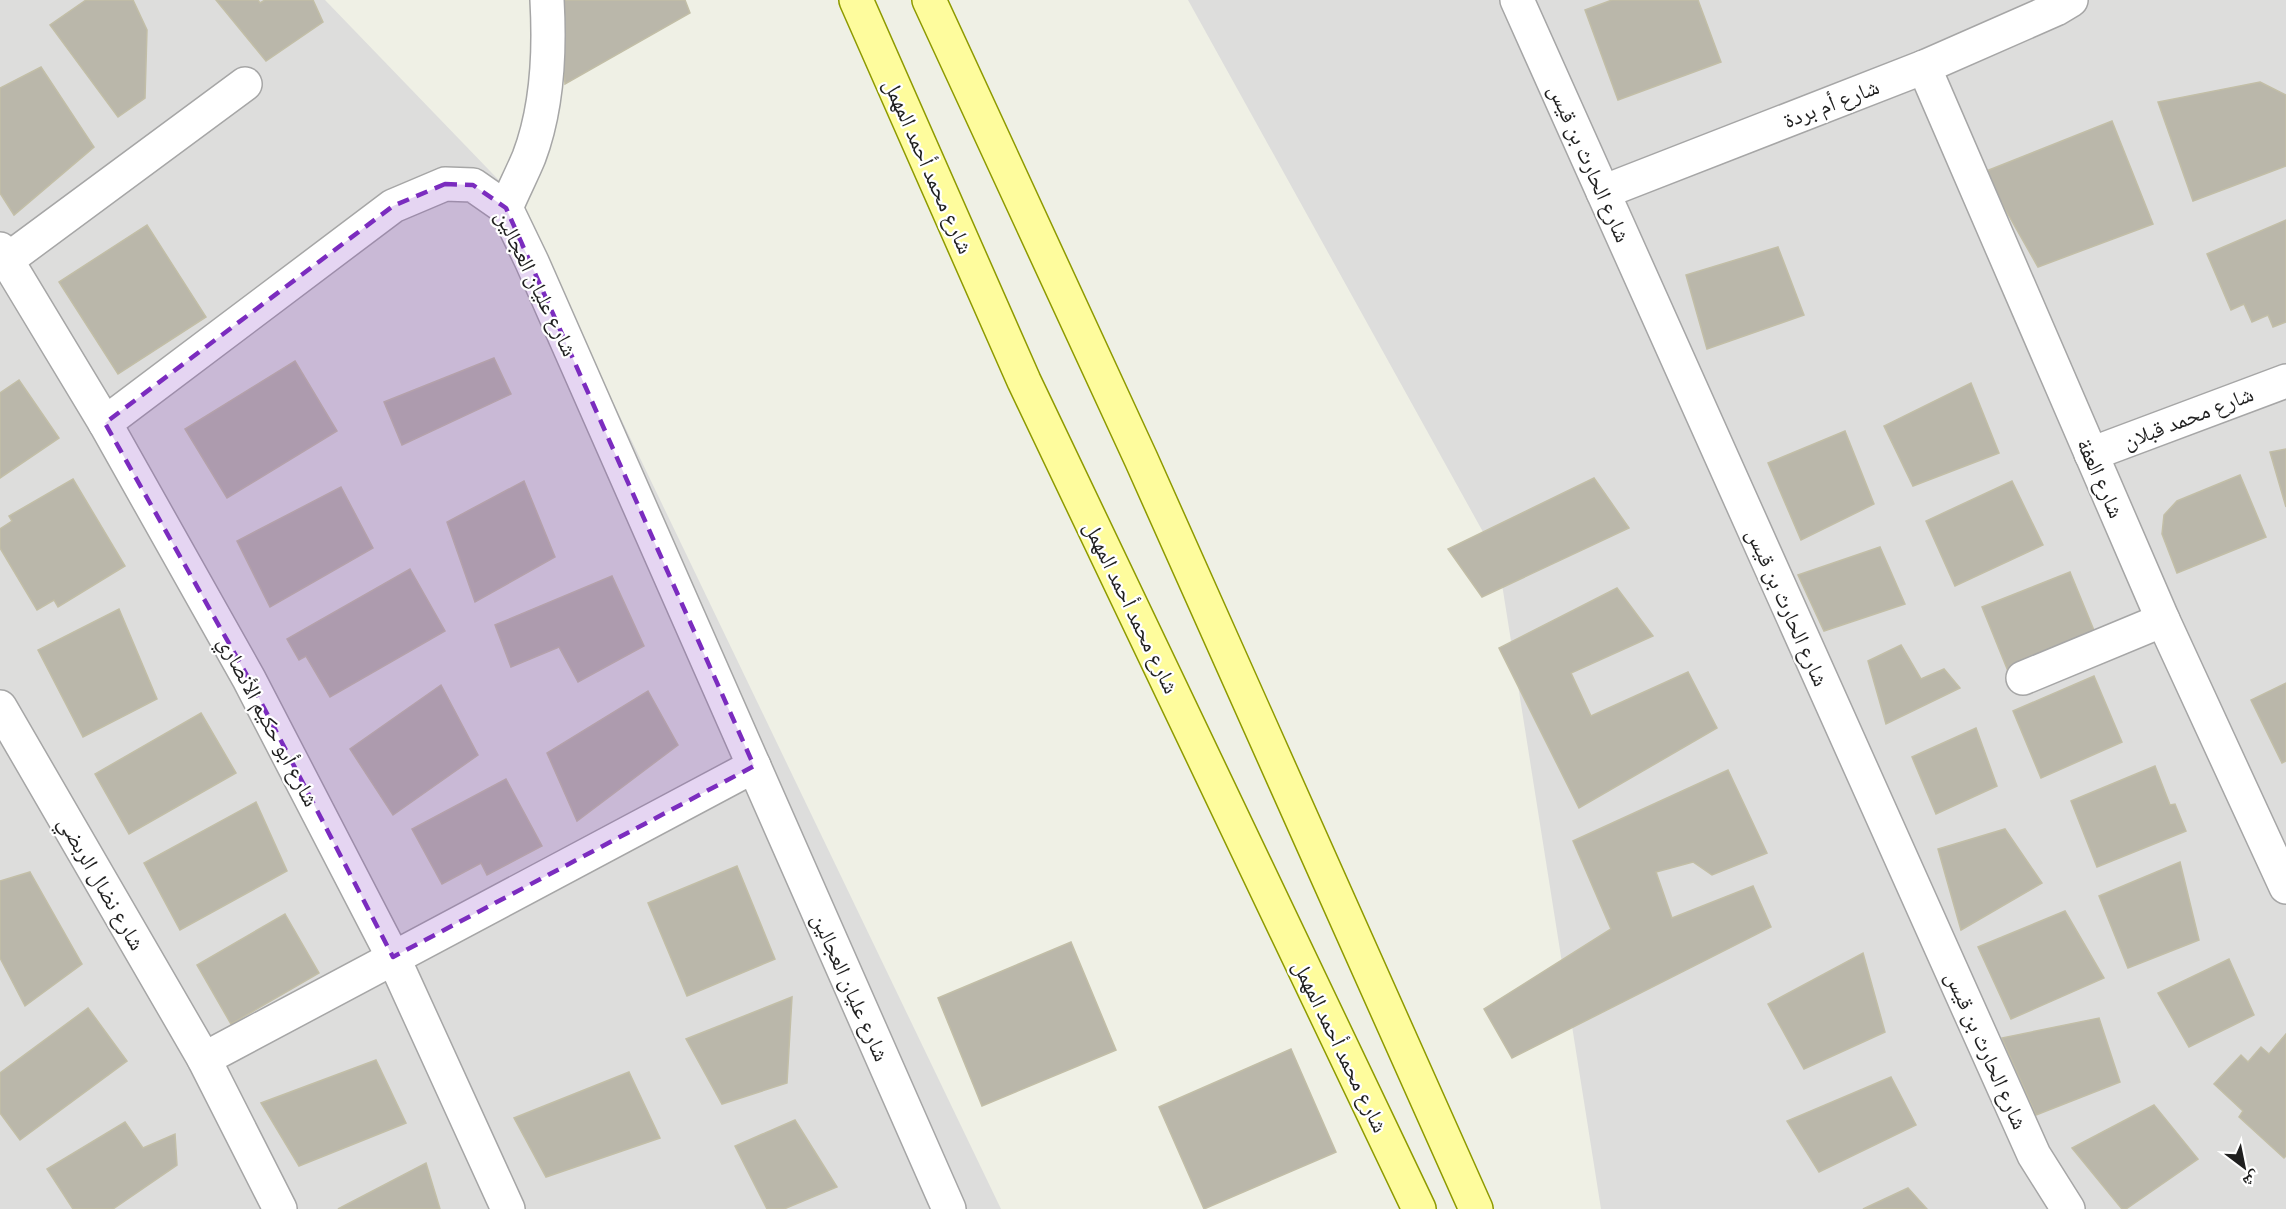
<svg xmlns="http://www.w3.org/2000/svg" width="2286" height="1209" font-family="'Titillium Web','Noto Naskh Arabic',sans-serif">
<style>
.residential{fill:#dddddc}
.building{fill:#bab7aa;stroke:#c2bea7;stroke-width:1.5}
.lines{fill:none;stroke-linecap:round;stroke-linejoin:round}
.minor-casing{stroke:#a6a6a6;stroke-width:36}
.major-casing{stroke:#8e9a00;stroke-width:36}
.minor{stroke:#fff;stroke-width:33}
.major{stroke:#fefc9d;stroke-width:33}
.marked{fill:#7b2cbf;fill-opacity:0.2;stroke:#7b2cbf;stroke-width:4.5;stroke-dasharray:12 8;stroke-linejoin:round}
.labels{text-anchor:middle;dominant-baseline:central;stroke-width:4.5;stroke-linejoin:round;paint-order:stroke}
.street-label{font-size:22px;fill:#1f1f1f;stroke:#fff}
</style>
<rect width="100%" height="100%" fill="#eff0e5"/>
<!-- residential -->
<g class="residential">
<path d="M0,0H325L514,196L1001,1209H0Z"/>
<path d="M1188,0H2286V1209H1601L1498,559Z"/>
</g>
<!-- building -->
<g class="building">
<path d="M86,0H133L147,30L145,98L118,117L50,25Z"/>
<path d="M216,0H258L260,3L265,0H313L323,22L266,61Z"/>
<path d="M558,0H685L690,13L565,84Z"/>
<path d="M1612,0H1698L1721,62L1618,100L1585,10Z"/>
<path d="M41,67L94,147L14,215L0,193V88Z"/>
<path d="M2260,82L2286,95V166L2193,201L2158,102Z"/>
<path d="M2112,121L2153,224L2038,267L1984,172Z"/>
<path d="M2286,220V322L2273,327L2268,315L2252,322L2244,304L2231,310L2207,254Z"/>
<path d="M147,225L206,317L118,374L59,282Z"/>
<path d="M1778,247L1804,315L1707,349L1686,275Z"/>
<path d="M494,358L511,394L402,445L384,402Z"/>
<path d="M295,361L337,431L227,498L185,429Z"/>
<path d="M19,380L59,438L0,478V393Z"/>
<path d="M1971,383L1999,453L1913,486L1884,426Z"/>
<path d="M1845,431L1874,504L1801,540L1768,463Z"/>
<path d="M2286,449V507L2270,452Z"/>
<path d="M2240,475L2266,537L2177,573L2162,534L2164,515L2177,501Z"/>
<path d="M1594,478L1629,528L1482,597L1448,549Z"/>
<path d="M73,479L125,566L58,607L54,600L37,610L0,548V529L12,521L9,516Z"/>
<path d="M524,481L555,557L475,602L447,522Z"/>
<path d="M2012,481L2043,545L1955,586L1926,521Z"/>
<path d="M341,487L373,548L270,607L237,541Z"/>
<path d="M1880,547L1905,604L1824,631L1798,575Z"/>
<path d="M410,569L445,631L330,697L306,656L299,660L287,639Z"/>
<path d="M2070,572L2098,640L2010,676L1982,607Z"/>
<path d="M612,576L644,646L578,682L559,647L511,667L495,625Z"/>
<path d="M1617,588L1653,636L1571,673L1591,716L1688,672L1717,728L1579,808L1499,648Z"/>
<path d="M119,609L157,699L83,737L38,650Z"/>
<path d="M1901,645L1921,679L1944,669L1960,688L1886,724L1868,661Z"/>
<path d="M2094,676L2122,742L2041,778L2013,711Z"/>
<path d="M2286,683V761L2282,763L2251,700Z"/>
<path d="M441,685L478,755L393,815L350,749Z"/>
<path d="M648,691L678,745L577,821L547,753Z"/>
<path d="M201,713L236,773L129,834L95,774Z"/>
<path d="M1976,728L1997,786L1936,814L1912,757Z"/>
<path d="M2155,766L2170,805L2175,804L2186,831L2097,867L2071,801Z"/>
<path d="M1728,770L1767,853L1712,875L1693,862L1656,872L1672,918L1753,886L1771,927L1512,1058L1484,1009L1611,929L1573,841Z"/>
<path d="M506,779L542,846L487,875L481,863L442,884L412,829Z"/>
<path d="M256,802L287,871L180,930L144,863Z"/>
<path d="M2005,829L2042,883L1961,930L1938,849Z"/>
<path d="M2180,862L2199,940L2128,968L2099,896Z"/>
<path d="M737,866L775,959L687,996L648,903Z"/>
<path d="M30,872L82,964L25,1006L0,958V881Z"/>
<path d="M2065,911L2104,978L2011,1019L1978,947Z"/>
<path d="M285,914L319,973L231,1024L197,965Z"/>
<path d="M1071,942L1116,1050L982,1106L938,998Z"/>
<path d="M1863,953L1885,1032L1804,1069L1768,1004Z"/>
<path d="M2229,959L2254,1015L2189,1047L2158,993Z"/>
<path d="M792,997L787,1083L722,1104L686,1039Z"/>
<path d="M88,1008L127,1061L20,1140L0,1113V1073Z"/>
<path d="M2099,1018L2120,1082L2036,1115L2002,1038Z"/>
<path d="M2286,1034V1156L2284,1158L2239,1117L2243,1111L2214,1084L2241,1055L2248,1062L2261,1047L2269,1054Z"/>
<path d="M1291,1049L1336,1152L1204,1209L1159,1107Z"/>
<path d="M376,1060L406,1123L299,1166L261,1103Z"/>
<path d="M629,1072L660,1138L546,1177L514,1118Z"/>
<path d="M1891,1077L1916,1125L1819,1172L1787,1121Z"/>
<path d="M2154,1105L2198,1159L2126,1209H2122L2072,1148Z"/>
<path d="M795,1120L837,1187L784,1209H767L735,1146Z"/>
<path d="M125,1122L143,1148L175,1134L177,1165L113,1209H73L47,1169Z"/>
<path d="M426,1163L440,1209H338Z"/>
<path d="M1908,1188L1927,1209H1863Z"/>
</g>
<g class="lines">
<defs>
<g id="minor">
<path d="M1517,0L2034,1155L2068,1209"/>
<path d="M1924,67L2163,620L2286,887"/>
<path d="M1603,192L1924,67L2056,9L2071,0"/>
<path d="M506,208C513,191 522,174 529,157C548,107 550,52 547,0"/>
<path d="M0,249L105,423L249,679L393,957L508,1209"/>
<path d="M7,260L245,84"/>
<path d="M105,423L393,206L445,184L473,185L506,208L532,262L949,1209"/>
<path d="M2091,454L2286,381"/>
<path d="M2023,678L2163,620"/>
<path d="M0,707L204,1059L280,1209"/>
<path d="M204,1059L754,766"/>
</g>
<g id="major">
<path d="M856,0L1024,381L1419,1209"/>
<path d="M929,0L1141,459L1476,1209"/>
</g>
</defs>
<!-- minor casing -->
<use href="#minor" class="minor-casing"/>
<!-- major casing -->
<use href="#major" class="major-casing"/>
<!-- minor -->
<use href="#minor" class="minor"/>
<!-- major -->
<use href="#major" class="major"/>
</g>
<!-- marked area -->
<path class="marked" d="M445,184L473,185L506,208L754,766L393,957L249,679L105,423L393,206Z"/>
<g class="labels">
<!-- street labels -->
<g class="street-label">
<text transform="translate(1831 103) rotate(-21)">شارع أم بردة</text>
<text transform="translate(1590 163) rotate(66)">شارع الحارث بن قيس</text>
<text transform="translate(929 166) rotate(66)">شارع محمد أحمد المهمل</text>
<text transform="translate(537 283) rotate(64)">شارع عليان العجالين</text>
<text transform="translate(2188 417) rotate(-21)">شارع محمد قبلان</text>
<text transform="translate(2101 478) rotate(66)">شارع العفة</text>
<text transform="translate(1132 607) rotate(64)">شارع محمد أحمد المهمل</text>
<text transform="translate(1788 607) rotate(66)">شارع الحارث بن قيس</text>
<text transform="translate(269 721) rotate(62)">شارع أبو حكيم الأنصاري</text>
<text transform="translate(102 883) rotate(60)">شارع نضال الربضي</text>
<text transform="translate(851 987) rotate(66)">شارع عليان العجالين</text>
<text transform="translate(1341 1046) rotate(64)">شارع محمد أحمد المهمل</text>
<text transform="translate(1987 1050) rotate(66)">شارع الحارث بن قيس</text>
</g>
</g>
<!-- north arrow -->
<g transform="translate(2244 1167) rotate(148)" stroke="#ffffff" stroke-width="4.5" paint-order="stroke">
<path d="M0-4.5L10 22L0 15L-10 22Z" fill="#1f1f1f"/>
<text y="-9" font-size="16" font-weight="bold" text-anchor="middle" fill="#1f1f1f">ش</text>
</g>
</svg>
